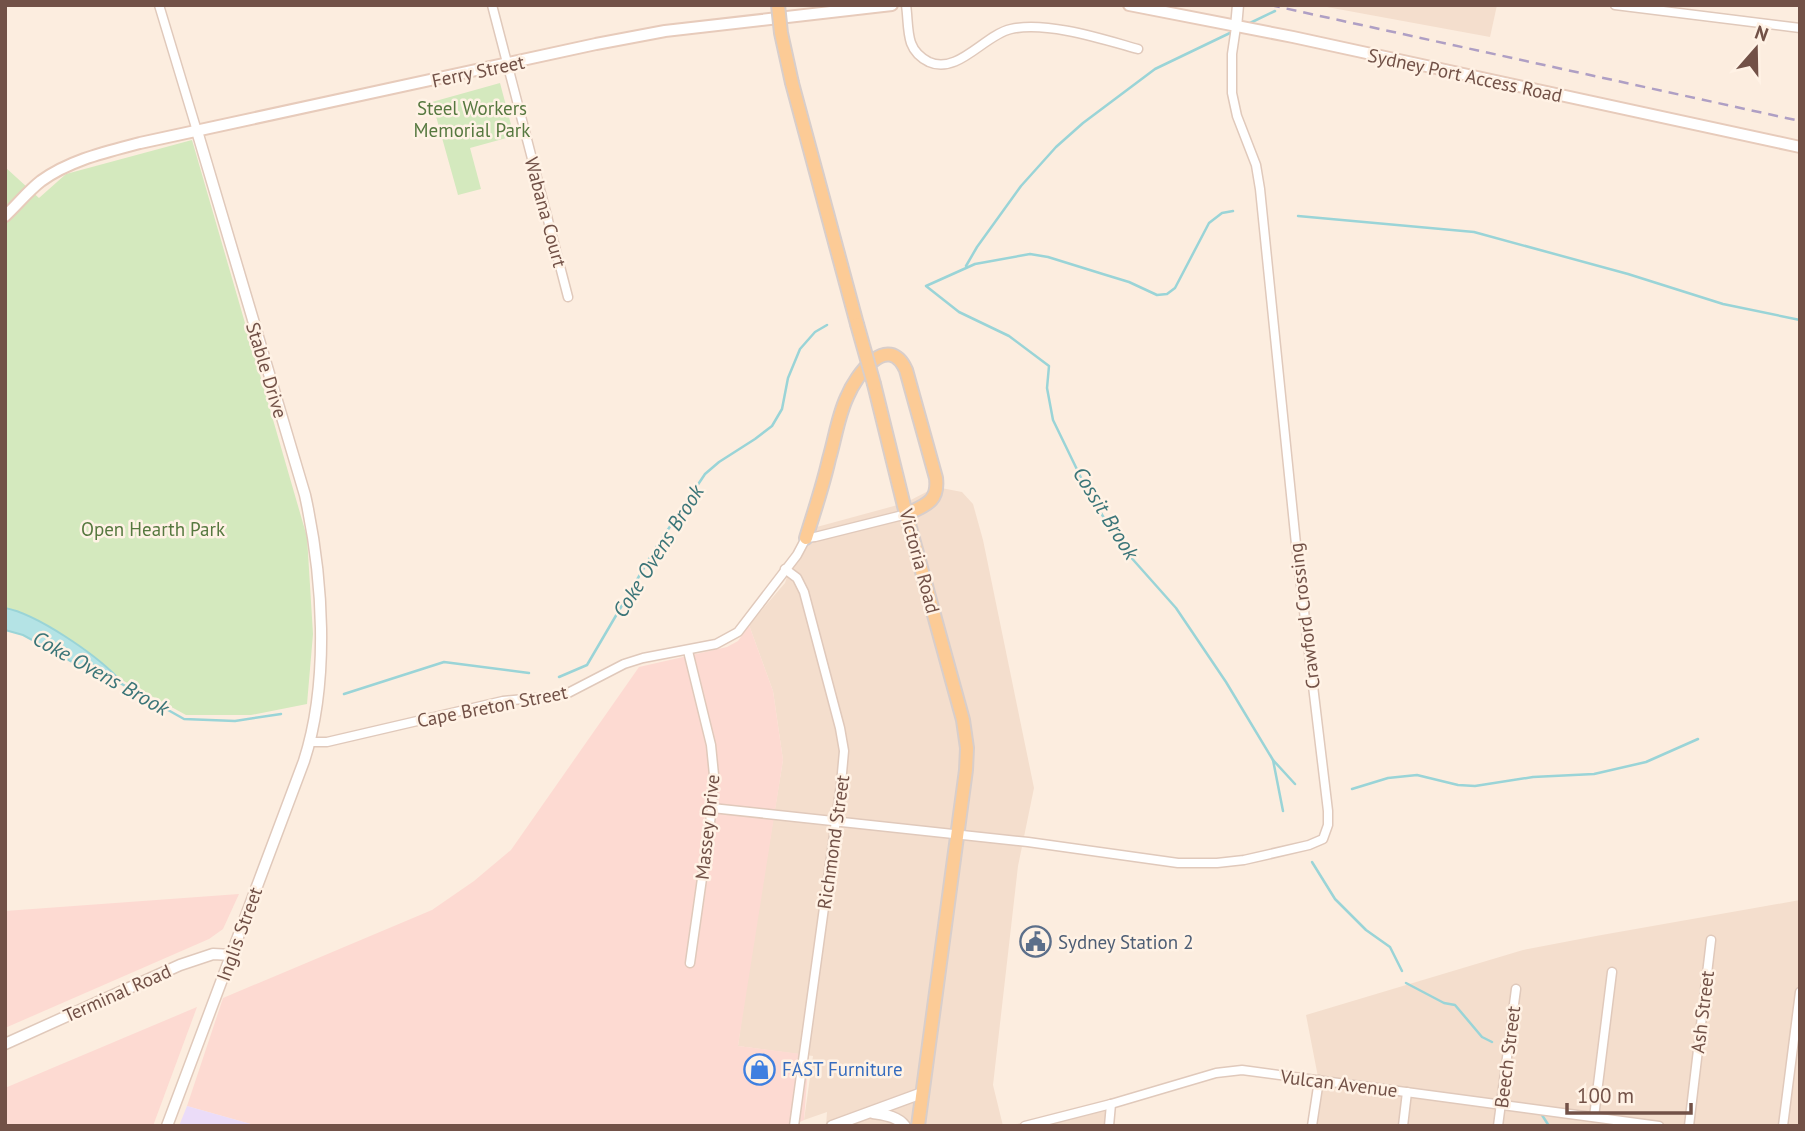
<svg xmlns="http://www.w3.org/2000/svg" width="1805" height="1131" font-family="'PT Sans',sans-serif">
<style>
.residential{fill:#f4decd}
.commercial{fill:#fddad2}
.education{fill:#ebdcf8}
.green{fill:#d4e9be}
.water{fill:#b4e3e5;stroke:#9ad4d7;stroke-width:2}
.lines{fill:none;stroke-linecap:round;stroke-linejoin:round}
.stream{stroke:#9ad4d7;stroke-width:2.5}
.minor-casing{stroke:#e0c9bb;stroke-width:11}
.tertiary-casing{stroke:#e0c9bb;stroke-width:13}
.secondary-casing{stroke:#e7cbbb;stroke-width:14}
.primary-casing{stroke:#d8cecb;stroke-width:16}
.minor{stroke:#fff;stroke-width:8}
.tertiary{stroke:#fff;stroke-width:10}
.secondary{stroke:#fff;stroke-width:10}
.primary{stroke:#fccb96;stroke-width:12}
.rail{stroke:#af9fc4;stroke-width:2.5;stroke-dasharray:10 7;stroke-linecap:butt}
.primary-bridge-casing{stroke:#d8cecb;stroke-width:16;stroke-linecap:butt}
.primary-bridge{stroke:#fccb96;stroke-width:12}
.labels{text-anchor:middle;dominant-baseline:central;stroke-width:5;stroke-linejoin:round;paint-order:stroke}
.street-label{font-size:19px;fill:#725147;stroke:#fff2e5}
.park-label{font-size:19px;fill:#56783f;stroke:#fff2e5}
.service-label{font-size:19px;fill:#4e5e75;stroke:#fff2e5;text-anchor:start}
.shop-label{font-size:19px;fill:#366cbe;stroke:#fff2e5;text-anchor:start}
.water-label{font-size:21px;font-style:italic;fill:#3b7578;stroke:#fff2e5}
</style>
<rect width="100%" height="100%" fill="#fceddf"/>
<!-- residential -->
<g class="residential">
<path d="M1316,5H1497L1490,37Z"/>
<path d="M936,487L962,492L973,504L983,540L1034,788L1018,866L993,1085L1003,1126H826L827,1112L804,1120L813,1056L738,1046L746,986L783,760L773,691L749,625L785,583L802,531L905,503Z"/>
<path d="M1800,900V1126H1311L1318,1077L1306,1015L1523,950L1596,936Z"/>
<path d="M1111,1099L1109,1126H1009Z"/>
</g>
<!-- commercial -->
<g class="commercial">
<path d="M749,625L773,691L783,760L738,1046L809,1055L804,1120L792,1126H258L187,1106L223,998L432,910L474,881L511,850L639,667L727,647L738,641Z"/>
<path d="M239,894L223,929L209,939L5,1028V911Z"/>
<path d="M197,1007L153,1126H5V1088Z"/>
</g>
<!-- education -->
<path class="education" d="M187,1106L258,1126H179Z"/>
<!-- green -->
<g class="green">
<path d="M500,83L514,136L470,148L481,189L458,195L432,102Z"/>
<path d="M192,140L307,537L313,634L307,704L251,715H186L25,627L5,621V167L39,198L66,174Z"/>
</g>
<!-- water -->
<path class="water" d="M5,608C37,614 95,654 118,678L94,674L23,635L5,630Z"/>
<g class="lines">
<!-- stream -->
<g class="stream">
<path d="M1250,23L1275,11"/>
<path d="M1233,211L1222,213L1209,223L1175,288L1167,294L1157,295L1129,282L1106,275L1048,257L1030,254L975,264L926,286L959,312L1009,336L1049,366L1047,388L1053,420L1085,486L1120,545L1176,608L1226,682L1273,760L1283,811"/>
<path d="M1298,216L1474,232L1628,274L1723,304L1800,320"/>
<path d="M966,266L977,247L1021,186L1056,147L1083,123L1155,69L1232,32"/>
<path d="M104,674L184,719L235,721L281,714"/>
<path d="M559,677L587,665L655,549L705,474L719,462L755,439L772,426L782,409L788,378L800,349L815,332L827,325"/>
<path d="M344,694L444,662L529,673"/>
<path d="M1273,760L1295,784"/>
<path d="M1352,789L1388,778L1417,775L1458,785L1475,786L1533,777L1594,774L1646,762L1698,739"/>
<path d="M1312,862L1335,899L1366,930L1390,947L1402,971"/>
<path d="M1406,983L1444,1003L1455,1005L1482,1037L1492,1042"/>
<path d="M1542,1115L1549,1126"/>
</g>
<defs>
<g id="minor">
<path d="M159,5L197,131"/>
<path d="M492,5L568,297"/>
<path d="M906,5C908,17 907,31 911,43C914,51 921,58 929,62C958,75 984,35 1011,29C1047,21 1102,39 1138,49"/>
<path d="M1615,5L1800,28"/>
<path d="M785,569L797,578L804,592L840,728L844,751L841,784L794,1126"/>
<path d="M688,651L711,745L714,775L712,808L690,963"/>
<path d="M310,742H327L503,701L556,696L568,693L624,664L643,658L716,644L738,632L797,555L806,538L815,537L907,514"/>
<path d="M712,808L1028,842L1178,863H1217L1244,860L1309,845L1323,839L1328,825V811L1296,544L1260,189L1256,165L1237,116L1232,93V54L1236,27"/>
<path d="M1594,1117L1612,972"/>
<path d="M1025,1126L1111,1104L1216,1073L1242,1070L1659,1126"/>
<path d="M1109,1126L1111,1104"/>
<path d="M1312,1126L1319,1080"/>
<path d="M1403,1126L1407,1092"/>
<path d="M1498,1126L1516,989"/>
<path d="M1689,1126L1711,940"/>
<path d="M1783,1126L1800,992"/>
</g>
<g id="tertiary">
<path d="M1236,27L1238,5"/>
<path d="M5,1044L180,965L213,954L232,955"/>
<path d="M873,1113C885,1115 897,1116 905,1126"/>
<path d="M167,1126L304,761C330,680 323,577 305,495L197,131"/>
<path d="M832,1126L922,1093"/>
</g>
<g id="secondary">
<path d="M1129,5L1293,37L1800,147"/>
<path d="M5,216C17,205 28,191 41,181C70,160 106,152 140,143L596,44L665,31L892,5"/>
</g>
<g id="primary">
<path d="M792,83L857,324"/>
<path d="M874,384L904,506L963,720L967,748L966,770L918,1126"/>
<path d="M806,538C814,512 823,486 829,459C835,439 838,416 847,397C856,375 888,331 906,370L936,478C939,502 925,505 907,514"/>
</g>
</defs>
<!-- minor casing -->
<use href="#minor" class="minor-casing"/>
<!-- tertiary casing -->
<use href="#tertiary" class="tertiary-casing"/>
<!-- secondary casing -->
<use href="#secondary" class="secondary-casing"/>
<!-- primary casing -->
<use href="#primary" class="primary-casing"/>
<!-- minor -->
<use href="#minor" class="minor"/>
<!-- tertiary -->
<use href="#tertiary" class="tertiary"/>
<!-- secondary -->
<use href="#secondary" class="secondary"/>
<!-- primary -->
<use href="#primary" class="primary"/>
<!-- rail -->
<path class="rail" d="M1270,5L1800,121"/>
<defs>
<g id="primary-bridge">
<path d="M778,5L781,33L792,83"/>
<path d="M857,324L874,384"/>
</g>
</defs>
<!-- primary-bridge casing -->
<use href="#primary-bridge" class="primary-bridge-casing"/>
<!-- primary-bridge -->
<use href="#primary-bridge" class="primary-bridge"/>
</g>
<!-- icons -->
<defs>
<symbol id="civic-ring" viewBox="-11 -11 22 22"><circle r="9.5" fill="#fff2e5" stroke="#5c6f8a" stroke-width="1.5"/><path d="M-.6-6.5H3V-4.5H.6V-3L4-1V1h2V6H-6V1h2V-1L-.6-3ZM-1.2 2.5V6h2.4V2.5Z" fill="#5c6f8a"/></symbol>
<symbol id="shop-ring" viewBox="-11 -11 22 22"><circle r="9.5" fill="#fff2e5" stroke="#3f7fe0" stroke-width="1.5"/><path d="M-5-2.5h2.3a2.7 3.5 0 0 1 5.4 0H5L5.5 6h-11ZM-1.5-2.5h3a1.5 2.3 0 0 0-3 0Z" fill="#3f7fe0"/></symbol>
</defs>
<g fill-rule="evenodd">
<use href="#civic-ring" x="1018" y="924" width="35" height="35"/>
<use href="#shop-ring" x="742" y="1052" width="35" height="35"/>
</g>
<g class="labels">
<!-- street labels -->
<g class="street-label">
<text transform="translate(478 71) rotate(-12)">Ferry Street</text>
<text transform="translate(1465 75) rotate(12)">Sydney Port Access Road</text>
<text transform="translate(546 212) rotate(75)">Wabana Court</text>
<text transform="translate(267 370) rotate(73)">Stable Drive</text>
<text transform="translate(920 561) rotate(75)">Victoria Road</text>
<text transform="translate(1304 616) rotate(-97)">Crawford Crossing</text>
<text transform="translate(492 706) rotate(-11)">Cape Breton Street</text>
<text transform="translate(707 827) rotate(-84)">Massey Drive</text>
<text transform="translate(833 842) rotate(-82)">Richmond Street</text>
<text transform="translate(239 934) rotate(-70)">Inglis Street</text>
<text transform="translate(117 993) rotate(-24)">Terminal Road</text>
<text transform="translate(1702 1012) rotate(-83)">Ash Street</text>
<text transform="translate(1507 1057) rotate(-83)">Beech Street</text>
<text transform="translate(1339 1083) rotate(7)">Vulcan Avenue</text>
</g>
<!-- park labels -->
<g class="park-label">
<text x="472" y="108">Steel Workers<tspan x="472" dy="22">Memorial Park</tspan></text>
<text x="153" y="529">Open Hearth Park</text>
</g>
<!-- service labels -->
<g class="service-label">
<text x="1058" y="942">Sydney Station 2</text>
</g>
<!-- shop labels -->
<g class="shop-label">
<text x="782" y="1069">FAST Furniture</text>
</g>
<!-- water labels -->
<g class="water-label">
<text transform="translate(1106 513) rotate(58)">Cossit Brook</text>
<text transform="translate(658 551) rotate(-58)">Coke Ovens Brook</text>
<text transform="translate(101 673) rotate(29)">Coke Ovens Brook</text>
</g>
</g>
<!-- border -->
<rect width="1805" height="1131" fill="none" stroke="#725147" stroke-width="14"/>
<!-- north arrow -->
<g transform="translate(1756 49) rotate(20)" stroke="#fff2e5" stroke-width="5" paint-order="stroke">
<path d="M0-5L12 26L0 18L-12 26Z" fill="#725147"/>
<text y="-10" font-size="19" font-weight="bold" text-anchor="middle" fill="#725147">N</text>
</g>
<!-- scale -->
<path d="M1567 1103v10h124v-10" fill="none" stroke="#725147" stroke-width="3.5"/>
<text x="1577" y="1103" font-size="21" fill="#725147" stroke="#fff2e5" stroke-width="5" paint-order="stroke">100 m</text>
</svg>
